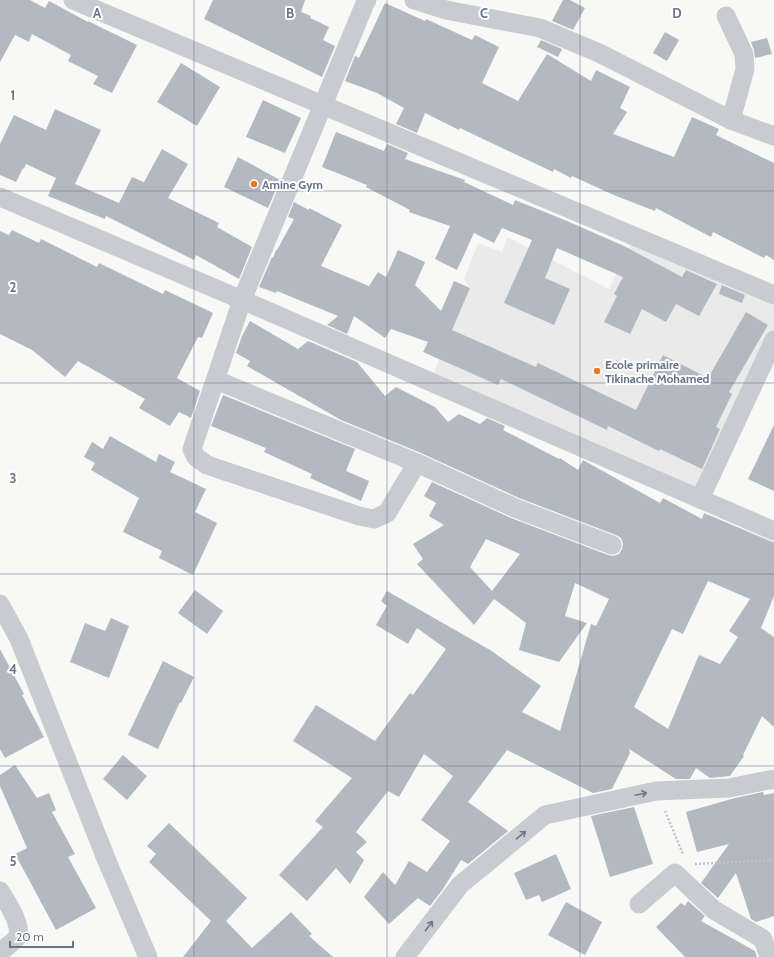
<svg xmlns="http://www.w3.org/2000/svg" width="774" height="957" font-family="Cabin,sans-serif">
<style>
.built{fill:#e9eae9}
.building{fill:#b3b9c0;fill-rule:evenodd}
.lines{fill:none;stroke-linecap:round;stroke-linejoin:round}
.path{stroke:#c2c3c6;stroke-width:2.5;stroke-dasharray:2 2;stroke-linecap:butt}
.minor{stroke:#c8cbcf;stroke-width:19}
.oneway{stroke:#6b778c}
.grid{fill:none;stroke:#667389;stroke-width:1;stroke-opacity:0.55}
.poi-dot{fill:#ef771f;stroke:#fff;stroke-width:1.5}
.labels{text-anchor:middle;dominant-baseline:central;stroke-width:4;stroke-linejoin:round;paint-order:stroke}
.poi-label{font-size:12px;font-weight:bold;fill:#667389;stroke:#fff;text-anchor:start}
.grid-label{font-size:13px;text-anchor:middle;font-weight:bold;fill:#667389;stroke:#fff;stroke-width:4;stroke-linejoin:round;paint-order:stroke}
</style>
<rect width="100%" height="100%" fill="#f8f9f6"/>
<!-- built -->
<path class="built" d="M635,236L774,295V340L700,499L431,382L439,359L470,288L464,280L478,243L502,252L507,237L609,289Z"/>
<!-- building -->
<g class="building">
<path d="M0,0H30L45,8L49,1L88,22V21L137,45L112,93L93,84L98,76L68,61L71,55L32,34L29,42L15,35L0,62Z"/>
<path d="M213,0H305L301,12L311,16L310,18L329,27L323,40L335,46L322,77L204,19Z"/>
<path d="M563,0H570L585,8L573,30L552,21Z"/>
<path d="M385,3L425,21L426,19L472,40L475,35L499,47L482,83L518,101L547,54L591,81L596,70L630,87L620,108L627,112L613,134L674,157L692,117L719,129L716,135L774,163V260L766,255L764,258L713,232L711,237L656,208L655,211L616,196L572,176L571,178L554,169L553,172L460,128L459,130L425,113L417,133L396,124L404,108L377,93L345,81L355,56L359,58Z"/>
<path d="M665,32L679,40L667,61L653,53Z"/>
<path d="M767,38L772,54L755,58L754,50L751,42Z"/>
<path d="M541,40L562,49L558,57L537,47Z"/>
<path d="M181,63L220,87L197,126L157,102Z"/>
<path d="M263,100L301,118L285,153L246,137Z"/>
<path d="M55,109L101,130L75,184L119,203L132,177L144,182L162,149L188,164L168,198L219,223L217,227L252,247L239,279L196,255L194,260L106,216L105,219L48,196L56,178L26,164L24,169L23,168L16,182L0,175V144L14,115L46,130Z"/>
<path d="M336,132L384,151L387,144L408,153L405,159L465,180L464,182L513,205L515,200L567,221L624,246L682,277L686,270L717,284L699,316L676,304L666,322L642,309L630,334L604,322L617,296L614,294L623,277L557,248L545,278L570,289L554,325L504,303L532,240L502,228L494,243L474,233L457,270L435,259L450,226L409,212L410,210L366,187L367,185L322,167Z"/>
<path d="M238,157L280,180L268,208L224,187Z"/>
<path d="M294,202L309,210V208L342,225L321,266L369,286L378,272L386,277L398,250L425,262L415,285L441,311L454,281L470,288L452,330L536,367L538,363L636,410L663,355L708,378L746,312L768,325L729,392L732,394L716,427L720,429L702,469L660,449L659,451L608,426L607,430L501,379L498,385L423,352L428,342L391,329L385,338L354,316L347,334L327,325L338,316L277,291L276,293L259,287L272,257L273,258L276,250H277L294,219L288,217Z"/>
<path d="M12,230L39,243L41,239L97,267L99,263L163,294L165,290L213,313L202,338L198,337L177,378L200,391L191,418L179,412L170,426L139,408L145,399L78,361L65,377L32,350L0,334V231L9,235Z"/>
<path d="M722,285L745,295L742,303L719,294Z"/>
<path d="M250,321L298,349L308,341L357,362L385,396L396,387L435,407L448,422L459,414L480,424L487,418L505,426L503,430L559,459L560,458L578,470L583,460L660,503L663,498L702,519L704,513L770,541L774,542V596L761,628L774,637V727L762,716L743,755L744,756L730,776L710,778L696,768L690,779H676L629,749L630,753L612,789L593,793L507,750L468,802L508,831L468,864L461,860L443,889L430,906L418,898L389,924L364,897L383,872L395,885L409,861L427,872L450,841L421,820L453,776L424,754L399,797L388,791L356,832L367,842L356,852L364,860L350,884L336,868L307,901L279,875L323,827L315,821L352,778L293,741L316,705L375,741L410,693L413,695L446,649L417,628L408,644L376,625L387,606L381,601L387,591L490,650L541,686L522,712L560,731L591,624L596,626L609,599L575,583L565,616L587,623L559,662L519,650L526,623L494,599L474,625L417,564L423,559L413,544L444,525L429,516L436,503L424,496L432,482L511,518L608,555L613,556L619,554L622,549L623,544L621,538L616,535L519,498L421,453L341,420L247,366L250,361L236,353L242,336ZM486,539L520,554L492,591L470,567ZM708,581L750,599L729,631L738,637L720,664L699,655L668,729L634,707L672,629L683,634Z"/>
<path d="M223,395L355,449L346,471L369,481L361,501L310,478L312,474L264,452L266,448L211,426Z"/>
<path d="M774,425V491L748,479Z"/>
<path d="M110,436L156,462L159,454L175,462L170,472L206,489L195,512L217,523L193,575L159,558L162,551L123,532L139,498L91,470L95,463L84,457L92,442L103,449Z"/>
<path d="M195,590L223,611L207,634L178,613Z"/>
<path d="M111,618L129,626L109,678L70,662L85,623L105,631Z"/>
<path d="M0,649L24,694L22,695L44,737L5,758L0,749Z"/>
<path d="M163,661L194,677L181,703L180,702L158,749L128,735Z"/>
<path d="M123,755L147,776L127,800L103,779Z"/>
<path d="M15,765L37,798L49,793L56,810L52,812L75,854L68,857L96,908L56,930L15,854L27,848L0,786V775Z"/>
<path d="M763,792L764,795L774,793V916L756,922L751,919L736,873L718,898L701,883L729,844L697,852L686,812L735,798Z"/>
<path d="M634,807L653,864L610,877L591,816Z"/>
<path d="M169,823L247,898L226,921L252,948L291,912L312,934L309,936L333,957H183L211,921L149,862L156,854L147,846Z"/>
<path d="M556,854L571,889L542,902L539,895L526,900L514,873Z"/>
<path d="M688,901L705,916L701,921L755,951L757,957H685L656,927L681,903L685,906Z"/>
<path d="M566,902L602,922L585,955L548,935Z"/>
</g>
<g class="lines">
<!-- path -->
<g class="path">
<path d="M665,811L683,854"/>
<path d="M695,864L774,860"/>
</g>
<!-- minor -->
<g class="minor">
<path d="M73,0L774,295"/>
<path d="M367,0L366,1L242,300L192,449L196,457L207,465L359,516L374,519L387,513L417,463"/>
<path d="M414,0L446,10L540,28L599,53L731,120L774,136"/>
<path d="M726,16L744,54L745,69L731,120"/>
<path d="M0,197L242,300L774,531"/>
<path d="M216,380L417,463L515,508L612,545"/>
<path d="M700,499L774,340"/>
<path d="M0,604L19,639L107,861L148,957"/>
<path d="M0,891C6,901 23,925 17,937C15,941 4,949 0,952"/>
<path d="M639,904L675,873L714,910L763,939L769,957"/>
<path d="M405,957L460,885L545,815L656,791L729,788L774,779"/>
</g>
</g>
<!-- one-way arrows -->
<defs><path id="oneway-shaft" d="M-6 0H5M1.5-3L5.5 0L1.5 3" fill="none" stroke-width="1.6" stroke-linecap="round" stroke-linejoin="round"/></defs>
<g class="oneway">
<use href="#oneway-shaft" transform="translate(641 794) rotate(-12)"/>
<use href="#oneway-shaft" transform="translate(521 835) rotate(-40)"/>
<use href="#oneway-shaft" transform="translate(429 926) rotate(-53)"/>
</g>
<!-- grid -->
<path class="grid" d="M194,0V957M387,0V957M580,0V957M0,191H774M0,383H774M0,574H774M0,766H774"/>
<!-- markers -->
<g class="poi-dot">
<circle cx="254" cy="184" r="4"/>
<circle cx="597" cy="371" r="4"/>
</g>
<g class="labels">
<!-- poi labels -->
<g class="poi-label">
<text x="262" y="184">Amine Gym</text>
<text x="605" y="364">Ecole primaire<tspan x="605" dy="14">Tikinache Mohamed</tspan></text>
</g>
</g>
<g class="grid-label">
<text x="97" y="18">A</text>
<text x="290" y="18">B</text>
<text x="484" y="18">C</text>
<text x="677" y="18">D</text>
<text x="13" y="100">1</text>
<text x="13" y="292">2</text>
<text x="13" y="483">3</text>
<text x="13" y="674">4</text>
<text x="13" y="866">5</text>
</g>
<!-- scale -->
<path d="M10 941v6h63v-6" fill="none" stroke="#667389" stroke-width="2"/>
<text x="16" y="941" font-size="12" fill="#667389" stroke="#ffffff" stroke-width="3" paint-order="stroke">20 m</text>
</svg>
